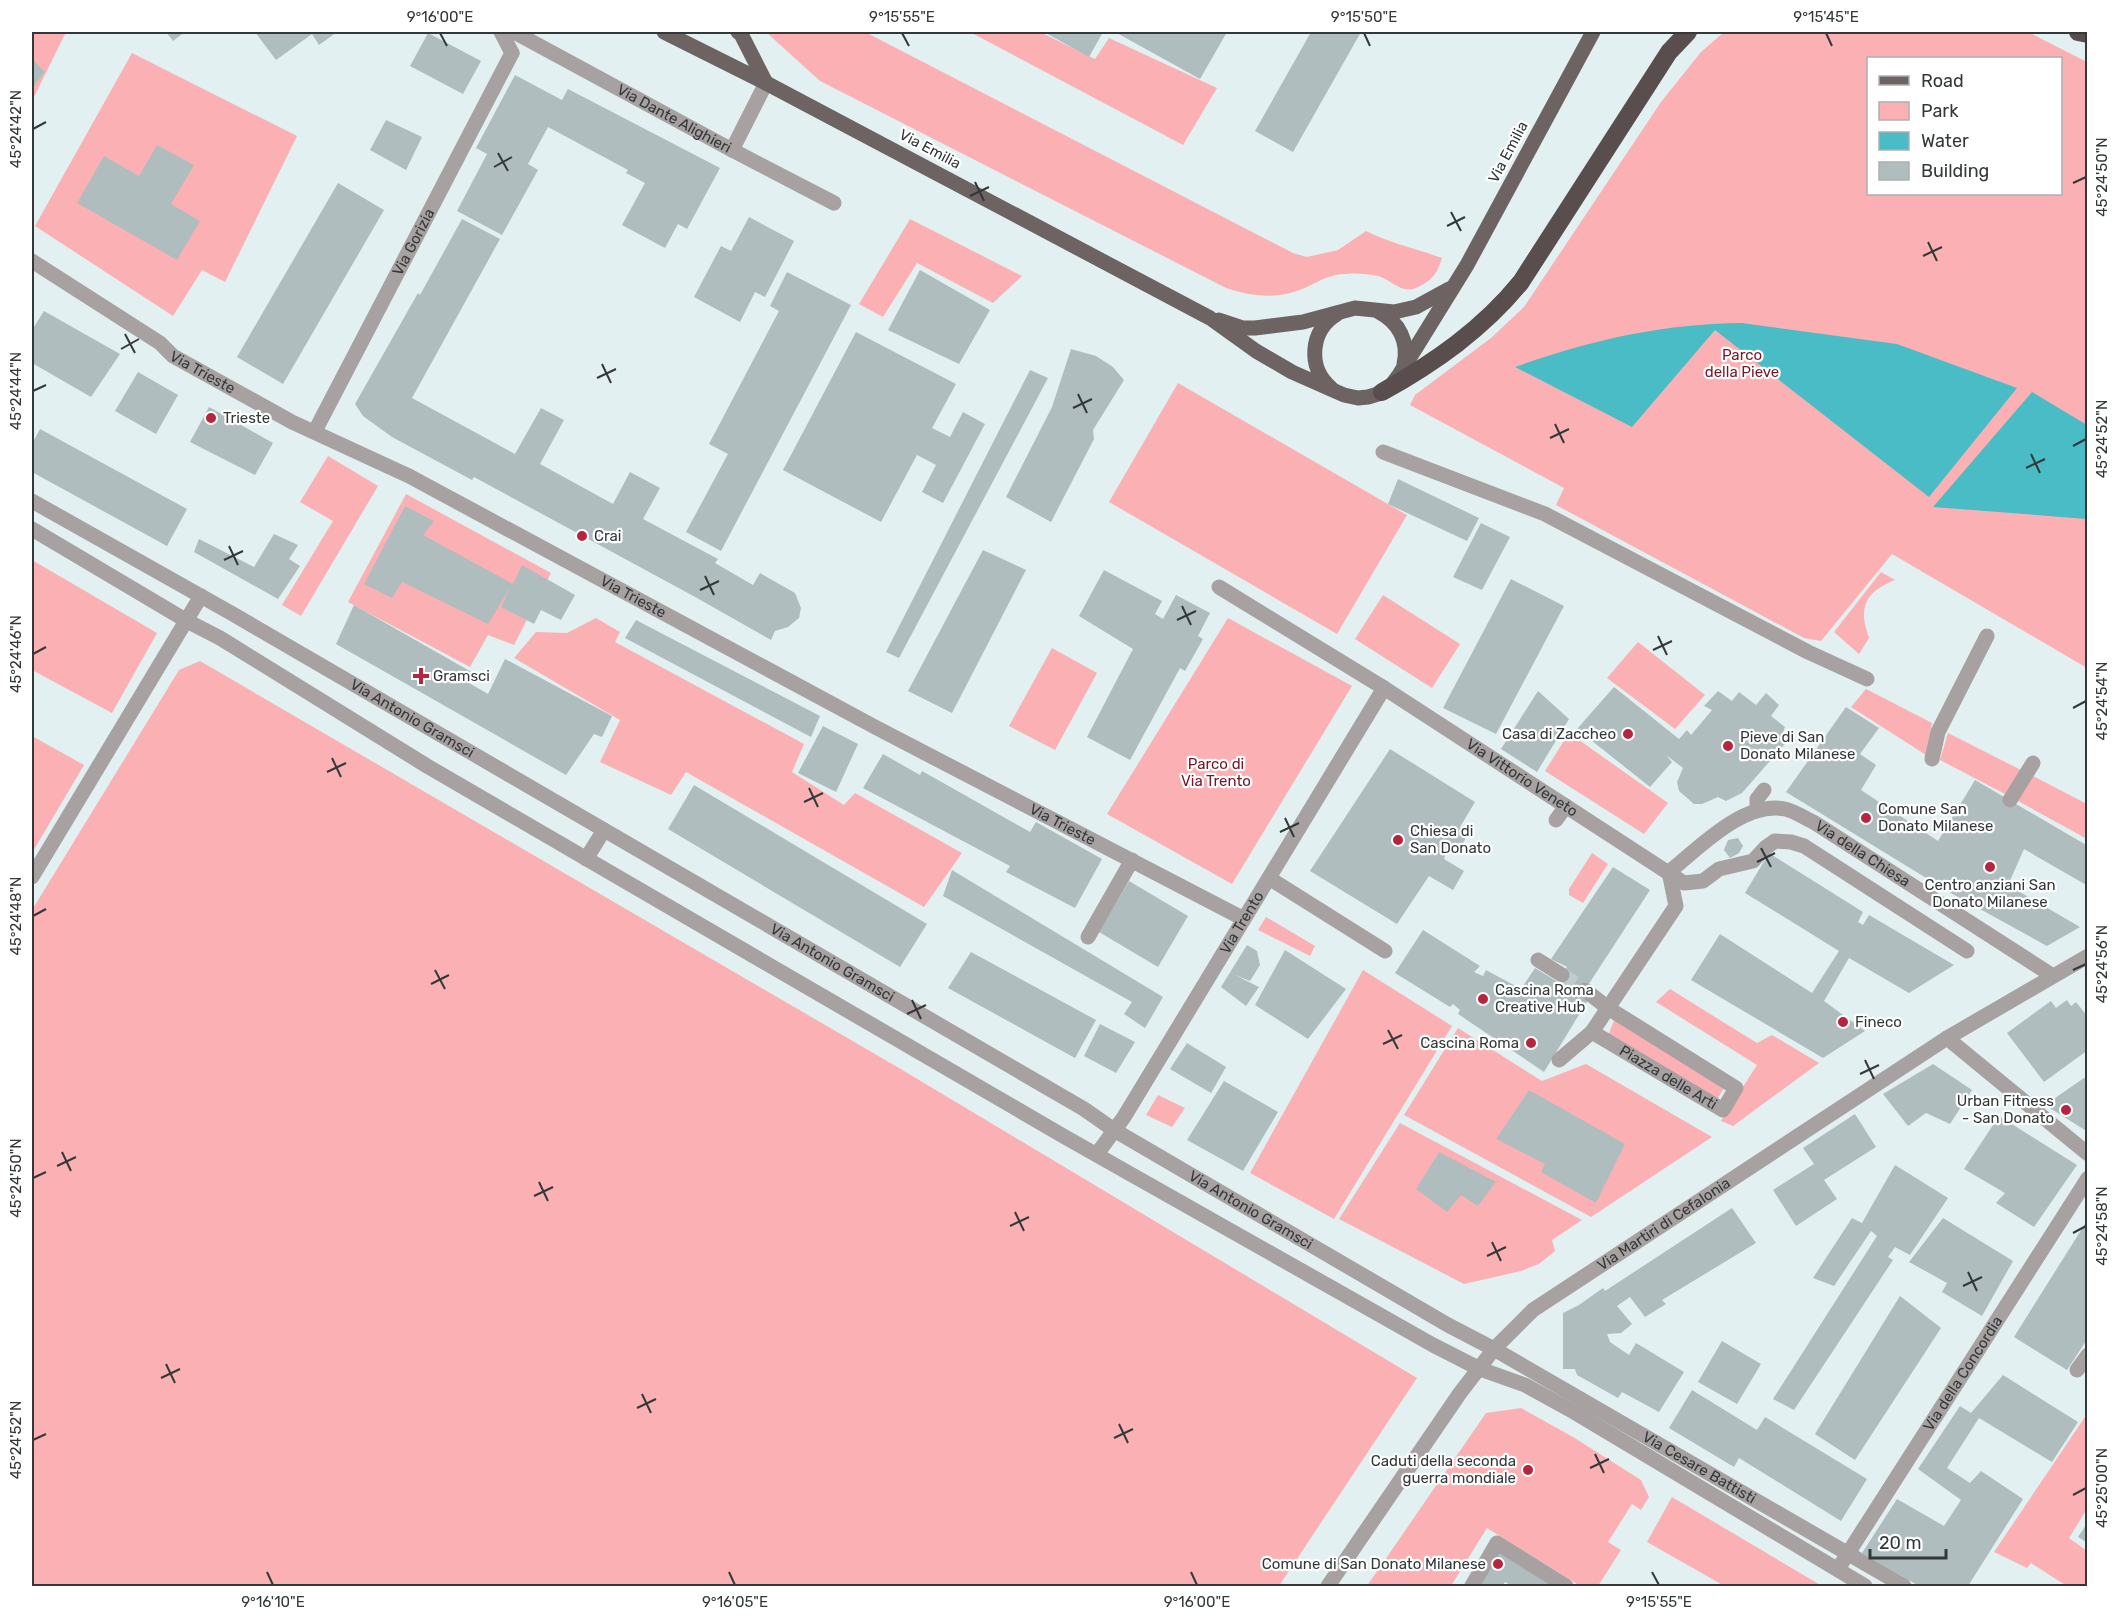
<svg xmlns="http://www.w3.org/2000/svg" width="2119" height="1618" font-family="Rubik,sans-serif">
<style>
.green{fill:#fbb1b3;fill-rule:evenodd}
.water{fill:#4abcc6}
.building{fill:#b0bdbf}
.lines{fill:none;stroke-linecap:round;stroke-linejoin:round}
.pedestrian-tunnel{stroke:#bfcbcc;stroke-width:15;stroke-dasharray:15 8;stroke-linecap:butt}
.pedestrian{stroke:#a7a1a1;stroke-width:15}
.minor{stroke:#a7a1a1;stroke-width:15}
.tertiary{stroke:#a7a1a1;stroke-width:15}
.primary{stroke:#6d6363;stroke-width:15}
.motorway{stroke:#594e4d;stroke-width:18}
.ticks{fill:none;stroke:#333939;stroke-width:2}
.poi-dot{fill:#b6243d;stroke:#fff;stroke-width:2}
.labels{text-anchor:middle;dominant-baseline:central;stroke-width:4.5;stroke-linejoin:round;paint-order:stroke}
.street-label{font-size:15px;fill:#333939;stroke:#fff}
.park-label{font-size:15px;fill:#751726;stroke:#fff}
.poi-label{font-size:15px;fill:#333939;stroke:#fff;text-anchor:start}
.neatline{fill:none;stroke:#333939;stroke-width:2}
.ticks-label{font-size:15px;text-anchor:middle;fill:#333939}
</style>
<rect width="100%" height="100%" fill="#e2f0f1"/>
<!-- green -->
<g class="green">
<path d="M32,32H66L32,101Z"/>
<path d="M766,32H865L1293,253L1307,257L1338,250L1366,231C1390,243 1417,249 1442,258C1437,274 1432,281 1416,288C1401,294 1390,279 1378,276C1367,274 1356,273 1345,274C1331,274 1319,281 1307,287C1279,300 1254,297 1226,288L820,81Z"/>
<path d="M970,32H1040L1095,59L1109,38L1217,88L1183,145Z"/>
<path d="M1724,32H2028L2087,62V668L1892,554L1821,641L1804,638L1556,505L1564,488L1410,405L1415,395L1491,338L1524,307L1661,102L1701,52ZM1868,58H2060V194H1868Z"/>
<path d="M132,53L297,136L225,282L202,270L173,316L35,226Z"/>
<path d="M910,219L1022,276L993,303L917,263L883,317L859,304Z"/>
<path d="M1178,383L1407,515L1337,634L1109,502Z"/>
<path d="M328,456L378,486L301,616L282,605L333,521L300,502Z"/>
<path d="M406,494L551,573L514,645L488,635L470,667L348,602Z"/>
<path d="M32,560L157,633L112,713L32,670Z"/>
<path d="M1881,572L1895,580C1865,592 1858,607 1869,638L1859,654L1834,632Z"/>
<path d="M1383,595L1460,644L1432,688L1355,639Z"/>
<path d="M596,618L620,632L615,642L804,744L792,772L844,805L855,793L962,853L924,907L686,772L671,795L600,762L620,720L514,658L536,632L567,633Z"/>
<path d="M1228,618L1352,686L1232,884L1107,814Z"/>
<path d="M1638,642L1705,695L1675,729L1607,678Z"/>
<path d="M1052,648L1097,673L1055,750L1009,726Z"/>
<path d="M200,661L899,1068L1417,1378L1279,1586H32V910L179,670Z"/>
<path d="M1866,689L1932,723L1926,755L1851,707Z"/>
<path d="M1569,733L1668,803L1644,834L1545,771Z"/>
<path d="M1948,733L2021,770L2007,795L1940,760Z"/>
<path d="M32,736L84,765L32,853Z"/>
<path d="M2033,776L2087,804V839L2018,801Z"/>
<path d="M1592,853L1608,864L1583,903L1569,895V889Z"/>
<path d="M1266,917L1315,946L1310,956L1258,930Z"/>
<path d="M1363,970L1452,1026L1334,1219L1250,1173Z"/>
<path d="M1670,989L1757,1043L1772,1035L1819,1063L1733,1126L1721,1121L1757,1065L1656,1002Z"/>
<path d="M1614,1020L1725,1086L1717,1100L1608,1036Z"/>
<path d="M1458,1028L1542,1081L1586,1064L1712,1137L1591,1217L1404,1115Z"/>
<path d="M1158,1095L1185,1108L1172,1127L1146,1115Z"/>
<path d="M1400,1123L1582,1220L1552,1240L1555,1251L1539,1264L1521,1271L1464,1284L1339,1219Z"/>
<path d="M1521,1408L1573,1437L1641,1480L1649,1497L1641,1510L1632,1504L1608,1542L1621,1550L1598,1586H1580L1487,1528L1451,1586H1367L1486,1413Z"/>
<path d="M2087,1414V1509L2069,1538L2087,1551V1586H2067L2031,1563L2027,1568L1994,1552Z"/>
<path d="M1672,1497L1822,1586H1721V1584L1647,1542Z"/>
</g>
<!-- water -->
<g class="water">
<path d="M1742,323L1897,344L2017,388L1929,497L1715,330L1632,427L1515,367C1591,340 1661,324 1742,323Z"/>
<path d="M2032,392L2087,425V519L1933,507Z"/>
</g>
<!-- building -->
<g class="building">
<path d="M166,32H185L173,41Z"/>
<path d="M255,32H337L319,45L312,34L276,60Z"/>
<path d="M1044,32H1103L1089,57Z"/>
<path d="M1115,32H1227L1200,79Z"/>
<path d="M1311,32H1361L1293,152L1255,131Z"/>
<path d="M428,33L481,61L463,94L410,66Z"/>
<path d="M32,59L45,72L32,88Z"/>
<path d="M515,75L562,100L568,89L720,168L687,229L678,224L665,248L622,225L645,183L626,173L628,170L548,127L528,164L538,170L502,235L457,211L487,154L476,148Z"/>
<path d="M386,120L422,137L406,170L370,150Z"/>
<path d="M157,145L194,165L171,204L200,221L177,260L77,203L104,156L139,176Z"/>
<path d="M338,183L384,210L283,384L237,357Z"/>
<path d="M749,217L794,241L765,297L755,292L740,322L694,297L721,246L731,251Z"/>
<path d="M462,219L500,239L412,398L515,454L541,408L564,420L540,464L613,504L630,472L660,488L643,519L718,559L715,563L753,585L760,573L795,593L801,608L799,618L788,627L775,631L771,640L697,598L474,477L472,480L392,437L363,416L355,404L418,293L420,295Z"/>
<path d="M920,270L990,310L959,364L888,330Z"/>
<path d="M787,272L851,305L721,551L686,532L728,454L709,444L779,311L770,306Z"/>
<path d="M44,311L120,354L91,397L32,363V330Z"/>
<path d="M856,332L956,384L932,428L950,437L963,412L985,424L943,503L922,492L936,465L917,455L881,522L783,470Z"/>
<path d="M1071,349L1096,356L1113,367L1124,380L1093,430L1094,439L1051,522L1006,497L1052,407Z"/>
<path d="M1030,370L1048,378L899,658L886,652Z"/>
<path d="M138,372L178,395L156,434L115,411Z"/>
<path d="M209,407L273,443L255,475L190,442Z"/>
<path d="M40,429L187,509L167,546L32,472V444Z"/>
<path d="M1398,479L1479,518L1467,541L1388,504Z"/>
<path d="M405,506L434,521L423,535L513,584L522,565L575,595L561,620L541,610L534,624L501,607L511,586L488,624L402,582L392,598L364,584Z"/>
<path d="M1481,523L1510,537L1482,590L1453,577Z"/>
<path d="M274,534L298,545L289,559L300,566L278,599L194,552L199,539L254,567Z"/>
<path d="M983,550L1026,570L952,713L908,691Z"/>
<path d="M1104,570L1162,601L1155,614L1163,619L1176,595L1210,613L1198,636L1203,639L1185,671L1180,668L1130,760L1087,737L1133,649L1079,616Z"/>
<path d="M1511,579L1564,606L1496,734L1443,708Z"/>
<path d="M354,605L475,674L469,683L488,694L505,659L612,716L602,737L594,734L566,775L336,644Z"/>
<path d="M636,620L820,716L811,737L625,638Z"/>
<path d="M1614,687L1679,739L1687,730L1691,735L1712,710L1704,706L1718,691L1732,701L1739,692L1756,705L1766,693L1779,705L1771,716L1785,727L1783,732L1790,738L1742,793L1726,801L1718,797L1702,804H1694L1679,791L1677,782L1683,768L1666,755L1672,762L1650,787L1577,729Z"/>
<path d="M1538,691L1569,719L1537,772L1501,749Z"/>
<path d="M1846,707L1879,728L1860,754L1876,765L1861,790L1938,841L1975,780L2088,846V886L2024,849L2008,885L2080,927L2047,946L1949,892L1786,792Z"/>
<path d="M823,726L858,744L836,792L798,773Z"/>
<path d="M1390,749L1475,802L1460,827L1470,832L1457,852L1448,848L1444,859L1464,871L1453,890L1429,876L1397,924L1310,871Z"/>
<path d="M883,754L920,775L922,771L1030,832L1036,822L1102,859L1075,908L1006,872L1010,866L863,788Z"/>
<path d="M694,785L927,924L900,967L668,829Z"/>
<path d="M1738,838L1743,846L1739,853L1730,858L1724,850L1728,840Z"/>
<path d="M1769,853L1863,912L1858,922L1863,925L1869,915L1954,965L1909,993L1849,958L1824,1001L1865,1031L1823,1058L1691,980L1720,934L1812,993L1839,951L1745,893Z"/>
<path d="M1613,867L1650,890L1581,996L1588,1000L1544,1072L1458,1014L1460,1010L1453,1004L1450,1007L1395,973L1423,930L1480,966L1474,972L1483,976L1486,970L1521,989L1535,968L1558,982L1567,967L1551,959Z"/>
<path d="M952,870L1163,997L1145,1028L1124,1014L1132,1002L943,896Z"/>
<path d="M1129,881L1188,916L1158,967L1099,932Z"/>
<path d="M1247,945L1257,951L1260,965L1250,981L1235,975L1259,987L1246,1006L1221,987Z"/>
<path d="M1285,950L1346,989L1308,1039L1255,1005Z"/>
<path d="M971,952L1096,1020L1075,1058L948,988Z"/>
<path d="M2067,1000L2071,1006L2076,1002L2088,1017V1050L2044,1082L2007,1033L2051,1001L2056,1008Z"/>
<path d="M1100,1024L1135,1042L1116,1073L1084,1056Z"/>
<path d="M1187,1043L1226,1067L1211,1093L1170,1069Z"/>
<path d="M1933,1064L1972,1090L1950,1124L1926,1113L1908,1126L1883,1094Z"/>
<path d="M2084,1078L2088,1080V1132L2045,1105Z"/>
<path d="M1224,1081L1278,1112L1243,1171L1187,1140Z"/>
<path d="M1529,1090L1625,1144L1596,1203L1541,1172L1545,1164L1496,1139Z"/>
<path d="M1855,1114L1876,1147L1824,1180L1837,1199L1796,1226L1773,1190L1814,1164L1803,1148Z"/>
<path d="M1999,1116L2077,1165L2034,1227L1996,1203L2005,1193L1964,1169Z"/>
<path d="M1439,1152L1496,1182L1478,1206L1461,1195L1447,1212L1416,1189Z"/>
<path d="M1895,1165L1948,1198L1910,1255L1895,1247L1888,1257L1893,1260L1794,1410L1773,1399L1877,1236L1871,1231L1834,1286L1813,1278L1852,1218L1862,1223Z"/>
<path d="M1732,1208L1756,1243L1662,1300L1666,1304L1645,1317L1630,1297L1617,1306L1632,1324L1621,1333L1607,1334L1610,1342L1629,1355L1636,1343L1684,1372L1659,1412L1622,1392L1618,1398L1577,1375L1575,1369H1563V1313L1579,1305L1603,1288L1605,1291Z"/>
<path d="M1943,1218L2013,1261L1982,1316L1942,1292L1947,1283L1909,1262Z"/>
<path d="M2088,1219V1338L2067,1370L2014,1337Z"/>
<path d="M1900,1296L1941,1328L1855,1460L1815,1434Z"/>
<path d="M1722,1341L1761,1364L1737,1404L1698,1382Z"/>
<path d="M2003,1375L2078,1422L2052,1462L1979,1418L1947,1468L1970,1483L1981,1471L2023,1499L1968,1586H1919L1862,1553L1897,1499L1944,1526L1961,1500L1918,1469L1960,1406L1971,1413Z"/>
<path d="M1692,1390L1757,1430L1765,1417L1867,1479L1841,1521L1739,1458L1734,1467L1669,1428Z"/>
<path d="M2088,1522V1543L2078,1537Z"/>
<path d="M1488,1545L1558,1586H1512L1505,1582L1502,1586H1463Z"/>
</g>
<g class="lines">
<!-- pedestrian-tunnel -->
<path class="pedestrian-tunnel" d="M1562,975L1585,990"/>
<!-- pedestrian -->
<g class="pedestrian">
<path d="M1383,452L1545,514L1808,652L1867,679"/>
<path d="M1932,759L1938,732L1987,636"/>
<path d="M2010,800L2033,763"/>
<path d="M1757,810V799L1764,790"/>
<path d="M1556,820L1566,806"/>
<path d="M1269,878L1385,951"/>
<path d="M1088,937L1132,860"/>
<path d="M1538,960L1562,975"/>
<path id="s1" d="M1559,1060L1592,1032L1723,1110L1736,1088L1608,1008L1585,990"/>
<path d="M2077,1370L2088,1355"/>
<path d="M1472,1586L1497,1543L1566,1586"/>
</g>
<!-- minor -->
<g class="minor">
<path d="M501,32L512,53"/>
<path id="s2" d="M514,32L732,150L834,203"/>
<path d="M732,150L766,83"/>
<path id="s3" d="M32,261L160,343L173,356L292,422L409,476L875,727L1244,919"/>
<path id="s4" d="M315,431L512,53"/>
<path id="s5" d="M1219,587L1384,688L1684,883L1703,881L1719,869L1753,861L1765,848L1775,841L1791,842L1804,846L1967,951"/>
<path id="s6" d="M1669,872C1699,848 1743,801 1785,809C1795,811 1806,819 1815,823L2053,976"/>
<path d="M32,877L201,596"/>
<path d="M1592,1032L1676,906L1669,872"/>
<path d="M1947,1038L2088,1154"/>
<path id="s7" d="M1097,1154L1124,1117L1384,688"/>
<path id="s8" d="M1494,1349L1904,1586"/>
<path d="M1480,1369L1525,1385L1574,1412L1865,1586"/>
<path id="s9" d="M1838,1569L2088,1178"/>
</g>
<!-- tertiary -->
<g class="tertiary">
<path id="s10" d="M32,501L231,613L1084,1109L1114,1130L1448,1325L1494,1349"/>
<path d="M32,529L187,621L220,638L427,766L1065,1137L1433,1345L1480,1369"/>
<path d="M586,859L604,830"/>
<path id="s11" d="M1328,1586L1460,1393L1494,1349L1533,1310L1947,1038L2088,956"/>
</g>
<!-- primary -->
<g class="primary">
<path d="M664,32L766,83L1210,318L1256,351L1292,372L1344,395L1358,398L1368,397L1378,394L1390,387L1399,375L1467,265L1593,32"/>
<path d="M738,32L741,34L766,83"/>
<path d="M1379,312C1399,322 1409,342 1404,364"/>
<path d="M1219,320L1243,328H1255L1303,322L1355,308L1394,312L1416,307L1449,289"/>
<path d="M1331,388C1307,368 1310,330 1337,314"/>
</g>
<!-- motorway -->
<g class="motorway">
<path d="M2078,32L2088,34"/>
<path d="M1382,392C1434,363 1483,329 1521,282L1669,52L1688,32"/>
</g>
</g>
<!-- ticks -->
<path class="ticks" d="M440,33L447,46M902,33L909,46M1364,33L1370,46M1826,33L1832,46M33,129L46,122M498,153L508,171M494,167L512,157M975,182L984,201M2073,183L2086,177M970,196L989,187M1451,212L1461,231M1447,226L1465,217M1928,242L1937,261M1923,256L1942,247M125,334L135,353M121,349L139,339M602,364L611,383M597,378L616,369M33,391L46,385M1078,394L1087,413M1073,408L1092,399M1555,424L1564,443M1550,438L1569,429M2073,446L2086,439M2031,454L2040,473M2026,468L2045,459M229,546L238,565M224,560L243,551M705,576L714,595M700,590L719,581M1182,606L1191,625M1177,620L1196,611M1658,636L1667,655M1653,650L1672,641M33,654L46,647M2073,708L2086,701M332,758L341,777M327,772L346,763M809,788L818,807M804,802L823,793M1285,818L1294,837M1280,832L1299,823M1761,848L1771,867M1757,862L1775,853M33,916L46,909M435,970L445,989M2073,970L2086,964M431,984L449,975M912,1000L921,1019M907,1014L926,1005M1388,1030L1398,1049M1383,1044L1402,1035M1865,1060L1874,1079M1860,1074L1879,1065M62,1152L71,1171M57,1166L76,1157M33,1178L46,1172M539,1182L548,1201M534,1196L553,1187M1015,1212L1024,1231M1010,1226L1029,1217M2073,1233L2086,1226M1492,1242L1501,1261M1487,1256L1506,1247M1968,1272L1977,1291M1963,1286L1982,1277M166,1364L175,1383M161,1378L180,1369M642,1394L651,1413M637,1408L656,1399M1119,1424L1128,1443M1114,1438L1133,1429M33,1440L46,1434M1595,1454L1604,1473M1590,1468L1609,1459M2073,1495L2086,1488M267,1572L273,1585M729,1572L735,1585M1191,1572L1197,1585M1652,1572L1659,1585"/>
<!-- markers -->
<g class="poi-dot">
<circle cx="211" cy="418" r="6"/>
<circle cx="582" cy="536" r="6"/>
<path d="M418 667h6v6h6v6h-6v6h-6v-6h-6v-6h6z"/>
<circle cx="1628" cy="734" r="6"/>
<circle cx="1728" cy="746" r="6"/>
<circle cx="1866" cy="818" r="6"/>
<circle cx="1398" cy="840" r="6"/>
<circle cx="1990" cy="867" r="6"/>
<circle cx="1483" cy="999" r="6"/>
<circle cx="1843" cy="1022" r="6"/>
<circle cx="1531" cy="1043" r="6"/>
<circle cx="2066" cy="1110" r="6"/>
<circle cx="1528" cy="1470" r="6"/>
<circle cx="1498" cy="1564" r="6"/>
</g>
<g class="labels">
<!-- street labels -->
<g class="street-label">
<text stroke="none"><textPath href="#s2" startOffset="182">Via Dante Alighieri</textPath></text>
<text transform="translate(930 149) rotate(28)">Via Emilia</text>
<text transform="translate(1508 152) rotate(-62)">Via Emilia</text>
<text stroke="none"><textPath href="#s4" startOffset="213">Via Gorizia</textPath></text>
<text stroke="none"><textPath href="#s3" startOffset="204">Via Trieste</textPath></text>
<text stroke="none"><textPath href="#s3" startOffset="690">Via Trieste</textPath></text>
<text stroke="none"><textPath href="#s10" startOffset="438">Via Antonio Gramsci</textPath></text>
<text stroke="none"><textPath href="#s5" startOffset="358">Via Vittorio Veneto</textPath></text>
<text stroke="none"><textPath href="#s3" startOffset="1176">Via Trieste</textPath></text>
<text stroke="none"><textPath href="#s6" startOffset="226">Via della Chiesa</textPath></text>
<text stroke="none"><textPath href="#s7" startOffset="273">Via Trento</textPath></text>
<text stroke="none"><textPath href="#s10" startOffset="924">Via Antonio Gramsci</textPath></text>
<text stroke="none"><textPath href="#s1" startOffset="132">Piazza delle Arti</textPath></text>
<text stroke="none"><textPath href="#s10" startOffset="1410">Via Antonio Gramsci</textPath></text>
<text stroke="none"><textPath href="#s11" startOffset="501">Via Martiri di Cefalonia</textPath></text>
<text stroke="none"><textPath href="#s9" startOffset="232">Via della Concordia</textPath></text>
<text stroke="none"><textPath href="#s8" startOffset="237">Via Cesare Battisti</textPath></text>
</g>
<!-- park labels -->
<g class="park-label">
<text x="1742" y="355">Parco<tspan x="1742" dy="17">della Pieve</tspan></text>
<text x="1216" y="764">Parco di<tspan x="1216" dy="17">Via Trento</tspan></text>
</g>
<!-- poi labels -->
<g class="poi-label">
<text x="223" y="418">Trieste</text>
<text x="594" y="536">Crai</text>
<text x="433" y="676">Gramsci</text>
<text x="1616" y="734" text-anchor="end">Casa di Zaccheo</text>
<text x="1740" y="737">Pieve di San<tspan x="1740" dy="17">Donato Milanese</tspan></text>
<text x="1878" y="809">Comune San<tspan x="1878" dy="17">Donato Milanese</tspan></text>
<text x="1410" y="831">Chiesa di<tspan x="1410" dy="17">San Donato</tspan></text>
<text x="1990" y="885" text-anchor="middle">Centro anziani San<tspan x="1990" dy="17">Donato Milanese</tspan></text>
<text x="1495" y="990">Cascina Roma<tspan x="1495" dy="17">Creative Hub</tspan></text>
<text x="1855" y="1022">Fineco</text>
<text x="1519" y="1043" text-anchor="end">Cascina Roma</text>
<text x="2054" y="1101" text-anchor="end">Urban Fitness<tspan x="2054" dy="17">- San Donato</tspan></text>
<text x="1516" y="1461" text-anchor="end">Caduti della seconda<tspan x="1516" dy="17">guerra mondiale</tspan></text>
<text x="1486" y="1564" text-anchor="end">Comune di San Donato Milanese</text>
</g>
</g>
<!-- border -->
<rect width="2119" height="1618" fill="none" stroke="#ffffff" stroke-width="66"/>
<!-- legend -->
<rect x="1867" y="57" width="195" height="138" fill="#ffffff" stroke="#adb0b0" stroke-width="1.5"/>
<rect x="1879" y="76" width="30" height="9" fill="#6d6363" stroke="#adb0b0" stroke-width="1.5"/>
<text x="1921" y="87" font-size="18" fill="#333939">Road</text>
<rect x="1879" y="102" width="30" height="18" fill="#fbb1b3" stroke="#adb0b0" stroke-width="1.5"/>
<text x="1921" y="117" font-size="18" fill="#333939">Park</text>
<rect x="1879" y="132" width="30" height="18" fill="#4abcc6" stroke="#adb0b0" stroke-width="1.5"/>
<text x="1921" y="147" font-size="18" fill="#333939">Water</text>
<rect x="1879" y="162" width="30" height="18" fill="#b0bdbf" stroke="#adb0b0" stroke-width="1.5"/>
<text x="1921" y="177" font-size="18" fill="#333939">Building</text>
<!-- scale -->
<path d="M1870 1549v9h76v-9" fill="none" stroke="#333939" stroke-width="3"/>
<text x="1879" y="1549" font-size="18" fill="#333939" stroke="#ffffff" stroke-width="4.5" paint-order="stroke">20 m</text>
<rect x="33" y="33" width="2053" height="1552" class="neatline"/>
<g class="ticks-label">
<text x="440" y="22">9°16'00"E</text>
<text x="902" y="22">9°15'55"E</text>
<text x="1364" y="22">9°15'50"E</text>
<text x="1826" y="22">9°15'45"E</text>
<text transform="translate(16 129) rotate(-90)" y="5">45°24'42"N</text>
<text transform="translate(2102 177) rotate(-90)" y="5">45°24'50"N</text>
<text transform="translate(16 391) rotate(-90)" y="5">45°24'44"N</text>
<text transform="translate(2102 439) rotate(-90)" y="5">45°24'52"N</text>
<text transform="translate(16 654) rotate(-90)" y="5">45°24'46"N</text>
<text transform="translate(2102 701) rotate(-90)" y="5">45°24'54"N</text>
<text transform="translate(16 916) rotate(-90)" y="5">45°24'48"N</text>
<text transform="translate(2102 964) rotate(-90)" y="5">45°24'56"N</text>
<text transform="translate(16 1178) rotate(-90)" y="5">45°24'50"N</text>
<text transform="translate(2102 1226) rotate(-90)" y="5">45°24'58"N</text>
<text transform="translate(16 1440) rotate(-90)" y="5">45°24'52"N</text>
<text transform="translate(2102 1488) rotate(-90)" y="5">45°25'00"N</text>
<text x="273" y="1607">9°16'10"E</text>
<text x="735" y="1607">9°16'05"E</text>
<text x="1197" y="1607">9°16'00"E</text>
<text x="1659" y="1607">9°15'55"E</text>
</g>
</svg>
